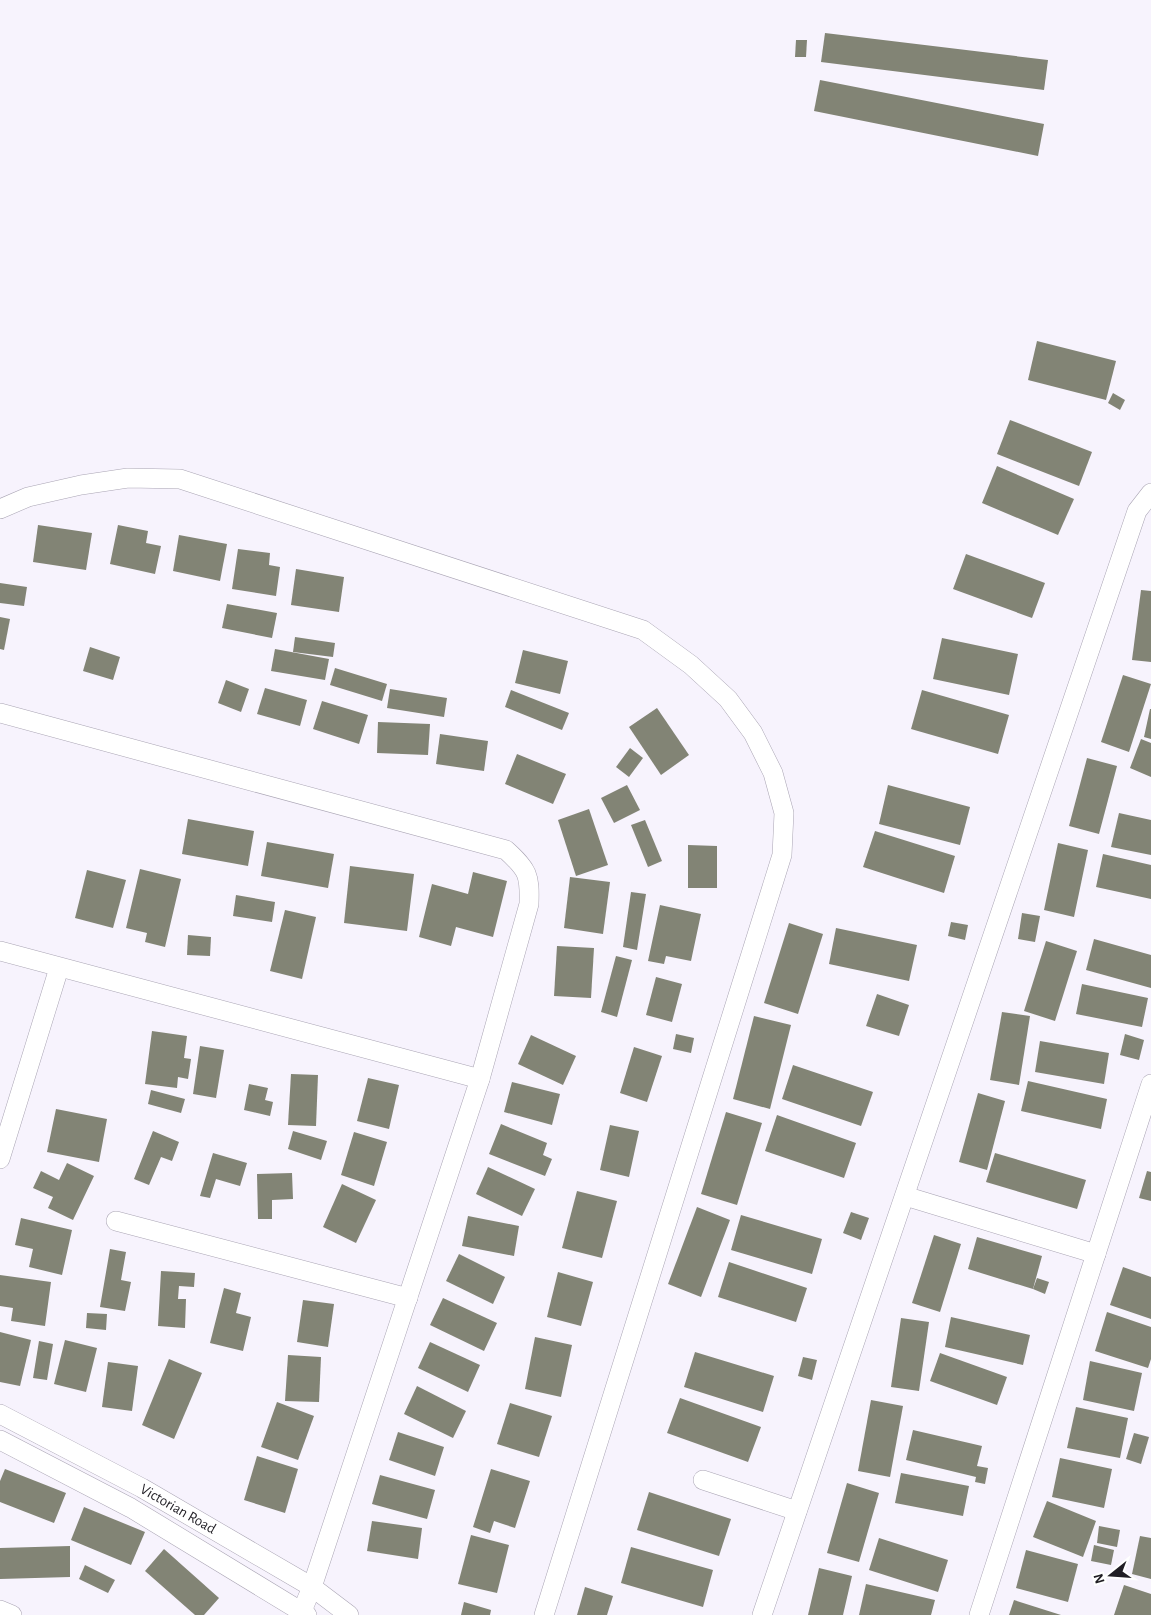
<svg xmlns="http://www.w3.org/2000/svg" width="1151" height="1615" font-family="'Alegreya Sans',sans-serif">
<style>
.building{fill:#828475}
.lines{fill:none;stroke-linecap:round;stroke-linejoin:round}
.minor-casing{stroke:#aaa5b4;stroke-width:20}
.minor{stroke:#fff;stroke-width:19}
.labels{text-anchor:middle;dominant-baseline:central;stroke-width:4;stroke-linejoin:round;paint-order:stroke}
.street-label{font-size:15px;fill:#201e24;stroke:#fff}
</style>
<rect width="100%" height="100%" fill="#f7f3fd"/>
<!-- building -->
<g class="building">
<path d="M825,33L1048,60L1044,90L821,62Z"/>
<path d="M796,40H807L806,57H795Z"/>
<path d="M820,80L1044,124L1038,156L814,111Z"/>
<path d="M1037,341L1116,361L1106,400L1028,380Z"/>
<path d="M1113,393L1125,400L1120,410L1108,403Z"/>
<path d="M1010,420L1092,452L1079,486L997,454Z"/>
<path d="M997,466L1074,499L1058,535L982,503Z"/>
<path d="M38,525L92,533L86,570L33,562Z"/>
<path d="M118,525L148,531L146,543L161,546L155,574L110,564Z"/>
<path d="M179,535L227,544L220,581L173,571Z"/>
<path d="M238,549L270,553L269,565L280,567L276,596L232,589Z"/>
<path d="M966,554L1045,583L1032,618L953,589Z"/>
<path d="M296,569L344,577L339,612L291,605Z"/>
<path d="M0,583L27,587L24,606L0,603Z"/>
<path d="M1141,590L1151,591V662L1132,660Z"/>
<path d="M227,604L277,613L272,638L222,628Z"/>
<path d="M0,617L10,619L4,650L0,649Z"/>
<path d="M295,637L335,643L333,657L293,652Z"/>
<path d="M942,638L1018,654L1009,695L933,679Z"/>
<path d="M90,647L120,657L113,680L83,671Z"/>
<path d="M275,649L329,659L325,680L271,671Z"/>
<path d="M523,650L568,661L560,694L515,683Z"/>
<path d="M335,668L387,684L382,701L330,685Z"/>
<path d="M1123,675L1151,684L1129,752L1101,742Z"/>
<path d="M226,680L249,689L241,712L218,703Z"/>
<path d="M265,688L307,700L300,726L257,714Z"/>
<path d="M390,689L447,698L444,717L387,708Z"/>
<path d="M511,690L569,713L562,730L505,707Z"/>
<path d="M922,690L1009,715L998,754L911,729Z"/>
<path d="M322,701L368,715L359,744L313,729Z"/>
<path d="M657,708L689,755L661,775L629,727Z"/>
<path d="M1150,709H1151V739L1144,737Z"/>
<path d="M378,722L430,724L428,755L377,753Z"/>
<path d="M440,734L488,741L484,771L436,764Z"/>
<path d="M1141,739L1151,743V777L1130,768Z"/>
<path d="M630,748L643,758L629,777L616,767Z"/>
<path d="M517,754L566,774L553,804L505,784Z"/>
<path d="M1087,758L1117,766L1099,834L1069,826Z"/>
<path d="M627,785L640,810L614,823L601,798Z"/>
<path d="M888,785L970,807L960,845L879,824Z"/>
<path d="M589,809L608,865L576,876L558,820Z"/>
<path d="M1119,813L1151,820V855L1111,847Z"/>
<path d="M188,819L254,831L248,866L182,854Z"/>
<path d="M645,820L662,861L648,867L631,825Z"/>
<path d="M875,831L955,856L944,893L863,867Z"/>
<path d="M267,842L334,854L328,888L261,876Z"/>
<path d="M1058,843L1088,850L1074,917L1044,910Z"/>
<path d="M688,845L717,846V888H688Z"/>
<path d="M1103,854L1151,865V899L1096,887Z"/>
<path d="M350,866L414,874L407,931L344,923Z"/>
<path d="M140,869L181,879L165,947L145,942L147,933L126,928Z"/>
<path d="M87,870L126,880L113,928L75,918Z"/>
<path d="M473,872L507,881L493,937L456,927L451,946L419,937L432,884L468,894Z"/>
<path d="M570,877L610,882L603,934L564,928Z"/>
<path d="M631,892L646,894L637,950L623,947Z"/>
<path d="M236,895L275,902L272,922L233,916Z"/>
<path d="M660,905L701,914L691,961L666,956L664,964L648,961Z"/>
<path d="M285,910L316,917L302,979L270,971Z"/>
<path d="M1022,913L1040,916L1035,942L1018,939Z"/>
<path d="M951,922L968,925L965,940L948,936Z"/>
<path d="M789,923L823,934L798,1014L764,1003Z"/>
<path d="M836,928L917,945L909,981L829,964Z"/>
<path d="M188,935L211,937L210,956L187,955Z"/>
<path d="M1094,939L1151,955V988L1086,970Z"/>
<path d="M1046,941L1077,951L1055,1021L1024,1011Z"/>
<path d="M557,946L594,948L591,998L554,996Z"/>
<path d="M616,956L632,960L617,1017L601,1012Z"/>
<path d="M656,977L682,984L672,1022L646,1015Z"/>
<path d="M1082,984L1148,998L1142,1027L1076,1014Z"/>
<path d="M877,994L909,1005L899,1036L866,1026Z"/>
<path d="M1002,1012L1030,1016L1019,1085L990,1080Z"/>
<path d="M754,1016L791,1025L770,1109L733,1099Z"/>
<path d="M152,1031L187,1036L184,1058L191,1059L188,1079L178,1077L177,1088L145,1084Z"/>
<path d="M676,1034L694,1038L691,1053L673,1049Z"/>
<path d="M1125,1034L1144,1040L1139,1060L1120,1055Z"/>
<path d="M531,1035L576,1056L563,1085L518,1064Z"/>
<path d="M1040,1041L1109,1053L1104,1084L1035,1072Z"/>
<path d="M200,1046L224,1050L216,1098L193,1094Z"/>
<path d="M634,1047L662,1056L647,1102L620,1093Z"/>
<path d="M793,1065L873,1092L861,1126L782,1099Z"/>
<path d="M291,1074L318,1075L316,1126L288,1125Z"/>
<path d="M368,1078L399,1085L389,1129L357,1121Z"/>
<path d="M1028,1081L1107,1099L1101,1129L1021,1111Z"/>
<path d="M512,1082L560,1094L552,1125L504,1112Z"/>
<path d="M249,1084L268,1088L265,1100L273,1102L270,1116L244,1110Z"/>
<path d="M151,1090L185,1099L181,1113L148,1104Z"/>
<path d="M978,1093L1005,1101L987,1170L959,1162Z"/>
<path d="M56,1109L107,1119L99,1162L47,1152Z"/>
<path d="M726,1112L762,1123L737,1205L701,1194Z"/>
<path d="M777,1115L856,1143L844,1178L765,1151Z"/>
<path d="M501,1124L547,1143L543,1155L552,1159L545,1176L489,1154Z"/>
<path d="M610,1125L639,1131L629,1177L600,1170Z"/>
<path d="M153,1131L179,1142L172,1161L161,1157L149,1185L134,1179Z"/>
<path d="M293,1131L327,1141L321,1160L288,1149Z"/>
<path d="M354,1132L387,1142L374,1186L341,1175Z"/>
<path d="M213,1153L247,1163L240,1186L216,1179L210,1198L200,1196Z"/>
<path d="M995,1153L1086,1180L1077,1209L986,1182Z"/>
<path d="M67,1163L94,1176L73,1220L48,1208L53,1197L33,1188L41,1171L59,1180Z"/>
<path d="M488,1167L535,1189L522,1216L476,1194Z"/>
<path d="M1147,1171L1151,1172V1201L1139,1198Z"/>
<path d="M292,1173L293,1199L272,1200V1219H258L257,1174Z"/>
<path d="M342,1184L376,1200L356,1243L323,1227Z"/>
<path d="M577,1191L617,1201L602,1258L562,1248Z"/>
<path d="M697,1207L730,1220L701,1297L668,1284Z"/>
<path d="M851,1212L869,1218L861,1240L843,1233Z"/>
<path d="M741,1215L822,1239L812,1274L731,1250Z"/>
<path d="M468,1216L519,1226L514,1256L462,1246Z"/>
<path d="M21,1218L72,1230L62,1275L29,1267L33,1249L15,1245Z"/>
<path d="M934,1235L961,1244L940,1312L912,1303Z"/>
<path d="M977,1237L1042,1256L1033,1289L968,1269Z"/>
<path d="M110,1249L126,1252L121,1280L131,1282L125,1311L100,1307Z"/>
<path d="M459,1254L505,1277L493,1304L446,1281Z"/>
<path d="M729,1262L807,1288L796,1322L718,1297Z"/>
<path d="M1123,1267L1151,1277V1319L1110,1305Z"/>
<path d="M161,1271L195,1273L194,1287L179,1286L178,1299H186L185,1328L158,1326Z"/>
<path d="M558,1272L593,1282L581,1326L547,1317Z"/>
<path d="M0,1275L51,1282L45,1326L11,1321L13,1308L0,1306Z"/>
<path d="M1037,1278L1049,1282L1045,1294L1033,1289Z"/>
<path d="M224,1288L241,1293L236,1313L251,1317L243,1351L210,1343Z"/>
<path d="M443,1298L497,1323L484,1351L430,1325Z"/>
<path d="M303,1300L334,1304L328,1347L297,1342Z"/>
<path d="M1107,1312L1151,1327V1359L1148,1368L1095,1351Z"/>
<path d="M87,1313L107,1314L106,1330L86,1328Z"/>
<path d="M951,1317L1030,1335L1023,1365L945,1347Z"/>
<path d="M901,1318L929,1322L919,1391L891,1387Z"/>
<path d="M0,1332L31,1340L20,1386L0,1382Z"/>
<path d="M535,1337L572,1345L561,1397L525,1389Z"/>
<path d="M65,1340L97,1348L86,1392L54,1384Z"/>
<path d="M39,1341L53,1344L47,1380L33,1378Z"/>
<path d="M430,1342L480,1365L468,1392L418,1368Z"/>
<path d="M695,1352L774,1376L763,1412L684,1387Z"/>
<path d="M940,1353L1007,1377L997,1405L930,1381Z"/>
<path d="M288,1355L321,1357L319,1402L285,1401Z"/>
<path d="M803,1357L817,1360L812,1380L798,1376Z"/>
<path d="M169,1359L202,1373L174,1439L142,1425Z"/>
<path d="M1090,1361L1142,1373L1134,1411L1083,1400Z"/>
<path d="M108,1362L138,1366L132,1411L102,1407Z"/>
<path d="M417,1386L466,1411L453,1438L404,1414Z"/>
<path d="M680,1398L761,1427L748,1462L667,1433Z"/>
<path d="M871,1400L903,1406L890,1477L858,1471Z"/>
<path d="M277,1402L314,1416L298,1460L261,1447Z"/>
<path d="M510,1403L552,1416L539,1457L497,1444Z"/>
<path d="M1076,1407L1128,1418L1120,1458L1067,1448Z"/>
<path d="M913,1430L982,1446L977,1466L988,1468L985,1484L975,1482L976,1477L906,1460Z"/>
<path d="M398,1432L444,1447L435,1476L389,1460Z"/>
<path d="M1134,1433L1149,1437L1141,1464L1126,1459Z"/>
<path d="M257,1456L298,1469L285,1513L244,1500Z"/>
<path d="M1060,1458L1112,1469L1104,1508L1052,1497Z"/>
<path d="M5,1469L66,1493L54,1523L0,1502V1481Z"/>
<path d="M491,1469L530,1481L515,1528L494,1521L490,1533L473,1527Z"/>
<path d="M901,1473L969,1486L963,1516L895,1503Z"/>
<path d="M380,1475L435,1490L427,1519L372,1504Z"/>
<path d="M847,1483L879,1493L859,1562L827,1553Z"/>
<path d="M649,1492L731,1519L719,1556L637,1530Z"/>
<path d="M1047,1501L1096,1521L1083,1557L1033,1537Z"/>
<path d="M84,1507L145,1532L131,1565L71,1540Z"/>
<path d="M372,1521L422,1528L418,1559L367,1551Z"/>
<path d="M1099,1526L1120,1530L1117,1547L1097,1543Z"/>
<path d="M471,1535L509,1545L497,1593L458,1584Z"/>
<path d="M1140,1536L1151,1538V1579L1132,1574Z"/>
<path d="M879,1538L948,1560L938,1592L869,1570Z"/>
<path d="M1094,1545L1114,1550L1111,1565L1091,1561Z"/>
<path d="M70,1546V1577L0,1579V1548Z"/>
<path d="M631,1547L713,1570L703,1607L621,1583Z"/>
<path d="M164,1549L219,1598L204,1615H195L145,1571Z"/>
<path d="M1026,1550L1078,1564L1068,1602L1016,1588Z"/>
<path d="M85,1565L115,1580L108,1593L79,1579Z"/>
<path d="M819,1568L852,1576L843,1615H808Z"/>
<path d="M866,1584L935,1600L931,1615H859Z"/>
<path d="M1124,1585L1151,1594V1615H1114Z"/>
<path d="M585,1587L613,1596L607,1615H577Z"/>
<path d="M1014,1600L1061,1615H1009Z"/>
<path d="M464,1602L491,1610L490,1615H461Z"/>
</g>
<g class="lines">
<defs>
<g id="minor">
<path d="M0,509L28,497L81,485L128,478L180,479L643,630L691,665L728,699L753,733L773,773L784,813L782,855L544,1615"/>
<path d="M0,713L506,850C528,870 530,875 529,904L480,1079L312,1587L302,1611"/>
<path d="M0,951L480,1079"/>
<path d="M0,1159L59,968"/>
<path d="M905,1196L1096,1254"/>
<path d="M116,1221L408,1298"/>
<path d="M0,1414L142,1488L312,1587L349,1615"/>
<path d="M0,1440L131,1508L307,1615"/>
<path d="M703,1480L797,1511"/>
<path d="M0,1610L12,1615"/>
<path d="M762,1615L1137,511L1151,493"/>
<path d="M979,1615L1151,1084"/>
</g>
</defs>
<!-- minor casing -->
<use href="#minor" class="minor-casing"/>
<!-- minor -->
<use href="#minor" class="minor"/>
</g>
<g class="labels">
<!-- street labels -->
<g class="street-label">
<text transform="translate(178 1509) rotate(30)">Victorian Road</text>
</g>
</g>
<!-- north arrow -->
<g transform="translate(1111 1575) rotate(253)" stroke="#ffffff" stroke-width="4" paint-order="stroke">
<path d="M0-4L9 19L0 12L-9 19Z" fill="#201e24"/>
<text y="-8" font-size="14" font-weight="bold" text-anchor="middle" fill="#201e24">N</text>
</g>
</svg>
